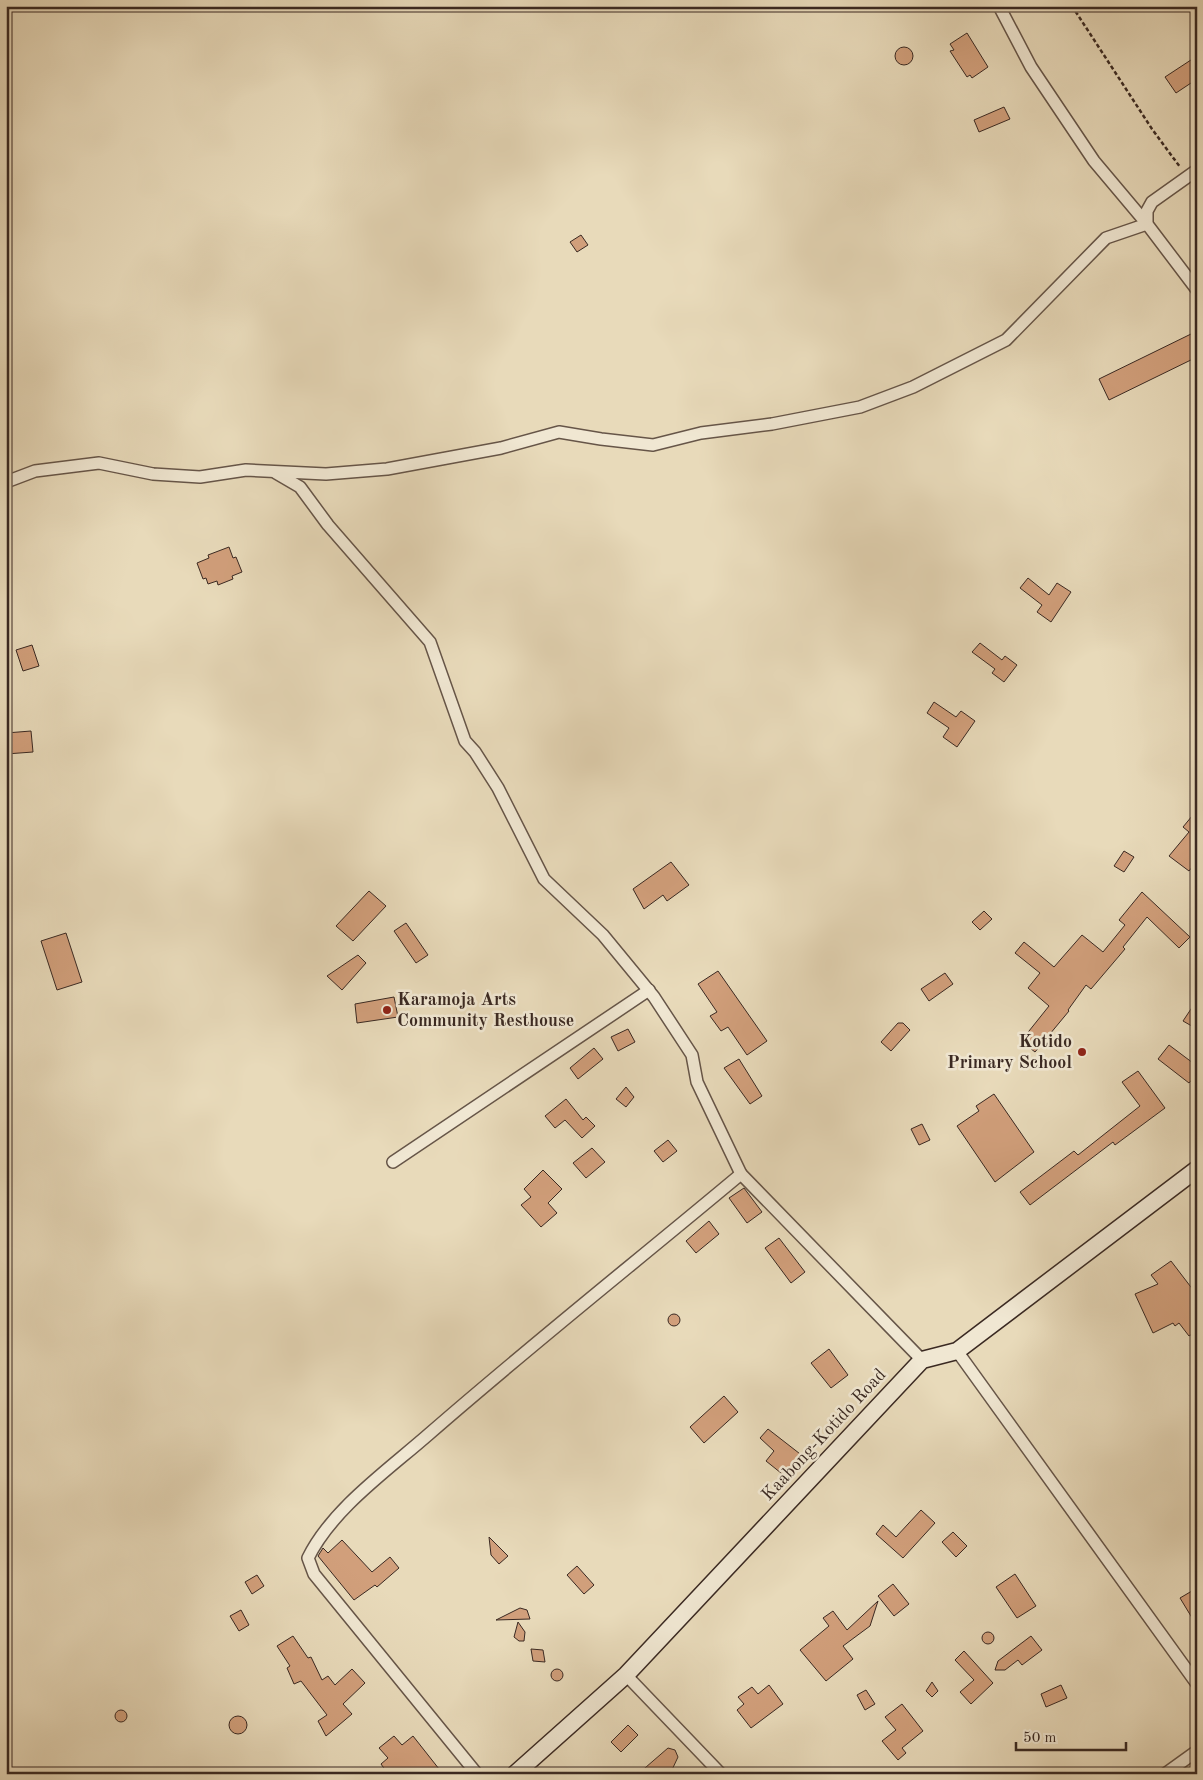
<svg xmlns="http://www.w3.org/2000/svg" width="1203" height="1780" font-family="'Old Standard TT',serif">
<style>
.building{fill:#d19f7b;stroke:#3a2922}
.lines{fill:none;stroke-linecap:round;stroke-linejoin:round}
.street-casing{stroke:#665548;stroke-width:14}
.secondary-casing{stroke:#3a2922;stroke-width:19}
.path{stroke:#3a2922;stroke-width:2.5;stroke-dasharray:4 2.5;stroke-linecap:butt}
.street{stroke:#f0e7d2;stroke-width:11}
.secondary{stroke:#f0e7d2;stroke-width:16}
.poi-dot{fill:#8f2418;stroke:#f0e7d2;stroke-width:2}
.labels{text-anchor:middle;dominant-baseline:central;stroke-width:5;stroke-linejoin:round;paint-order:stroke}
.poi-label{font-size:18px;font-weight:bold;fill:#3a2922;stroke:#f0e7d2;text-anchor:start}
.street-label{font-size:18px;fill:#3a2922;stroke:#f0e7d2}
</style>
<rect width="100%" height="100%" fill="#e8daba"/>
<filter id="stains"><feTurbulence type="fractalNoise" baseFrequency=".004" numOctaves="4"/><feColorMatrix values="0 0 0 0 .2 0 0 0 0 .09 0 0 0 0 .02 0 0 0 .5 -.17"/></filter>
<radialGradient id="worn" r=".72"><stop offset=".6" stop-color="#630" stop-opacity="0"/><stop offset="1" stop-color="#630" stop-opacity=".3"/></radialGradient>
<!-- building -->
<g class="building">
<path d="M967,33L988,67L972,78L970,75L967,77L950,51L954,50L950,44Z"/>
<circle cx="904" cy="56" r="9"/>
<path d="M1197,56V79L1176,93L1165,77Z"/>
<path d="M1004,107L1010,119L979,132L974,120Z"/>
<path d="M581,235L588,245L577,252L570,242Z"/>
<path d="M1191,334L1197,346V357L1109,400L1099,379Z"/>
<path d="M229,547L233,558L236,557L242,572L232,576L233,579L218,585L217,581L208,584L206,578L203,579L197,563L209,558L208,555Z"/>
<path d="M1028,578L1049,595L1057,583L1071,592L1051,622L1037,612L1042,605L1020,588Z"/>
<path d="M980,643L1002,660L1005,656L1017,665L1004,682L992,673L995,669L972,652Z"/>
<path d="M32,645L39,666L23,671L16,650Z"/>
<path d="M934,702L956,717L961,711L975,721L957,747L943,737L949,728L927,713Z"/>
<path d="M31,731L33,752L6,754V733Z"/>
<path d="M1197,810V861L1189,871L1169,856L1189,832L1183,827Z"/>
<path d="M1124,851L1134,857L1124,872L1114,866Z"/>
<path d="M671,862L689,885L667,901L663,895L644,909L633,889Z"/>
<path d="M369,891L386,906L353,941L336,926Z"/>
<path d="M1142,892L1190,937L1179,948L1147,917L1123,947L1125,949L1091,989L1086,985L1068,1010L1069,1011L1035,1052L1021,1041L1049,1006L1028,988L1040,973L1015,953L1024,942L1054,967L1082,935L1103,952L1125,925L1119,920Z"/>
<path d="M984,911L992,919L980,930L972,922Z"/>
<path d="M406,923L428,955L416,963L394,931Z"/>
<path d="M66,933L82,982L57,990L41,941Z"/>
<path d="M358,955L366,963L342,990L327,976Z"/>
<path d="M718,971L767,1041L747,1055L728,1027L721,1031L710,1016L717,1012L698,984Z"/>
<path d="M945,973L953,984L929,1001L921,989Z"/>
<path d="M394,997L398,1017L357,1023L355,1004Z"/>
<path d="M1197,1000V1029L1183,1021Z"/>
<path d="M898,1023H903L910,1030L891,1051L881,1042Z"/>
<path d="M628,1029L635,1042L618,1051L611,1037Z"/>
<path d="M1169,1045L1197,1066V1074L1189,1083L1158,1059Z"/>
<path d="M594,1048L603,1059L578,1079L570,1068Z"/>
<path d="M739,1059L762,1096L750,1104L724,1068Z"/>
<path d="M1138,1071L1165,1108L1115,1145L1113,1142L1030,1205L1020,1192L1074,1151L1078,1155L1140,1106L1122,1082Z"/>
<path d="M626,1087L634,1097L626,1107L616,1099Z"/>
<path d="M994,1094L1034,1152L995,1182L957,1126L979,1111L976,1106Z"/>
<path d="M566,1099L583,1120L586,1117L595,1126L582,1138L565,1120L555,1128L545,1116Z"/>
<path d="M922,1124L930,1140L919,1145L911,1129Z"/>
<path d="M668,1140L677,1151L663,1162L654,1151Z"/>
<path d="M592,1148L605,1162L586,1178L573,1163Z"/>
<path d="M543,1170L562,1189L548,1203L557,1213L541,1227L521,1205L531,1197L524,1189Z"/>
<path d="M744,1188L762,1212L747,1223L729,1198Z"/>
<path d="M709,1221L719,1234L696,1253L686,1241Z"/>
<path d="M779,1238L805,1272L791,1283L765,1248Z"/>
<path d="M1171,1261L1197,1295V1331L1189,1336L1179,1323L1175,1326L1173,1323L1153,1333L1135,1294L1158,1284L1151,1275Z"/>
<circle cx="674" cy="1320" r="6"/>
<path d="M829,1349L848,1375L831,1388L811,1363Z"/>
<path d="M724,1396L738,1412L704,1443L690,1427Z"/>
<path d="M768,1429L804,1457L786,1477L766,1461L774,1451L760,1438Z"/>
<path d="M921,1510L935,1523L903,1558L876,1534L883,1525L896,1537Z"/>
<path d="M953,1532L967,1546L956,1557L942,1542Z"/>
<path d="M489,1537L508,1556L499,1564L491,1555Z"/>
<path d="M342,1540L372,1572L390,1557L399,1568L377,1587L375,1585L354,1600L318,1556L323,1548L328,1553Z"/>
<path d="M577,1566L594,1585L584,1594L567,1575Z"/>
<path d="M1015,1574L1036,1606L1017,1618L996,1587Z"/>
<path d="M257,1575L264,1586L252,1594L245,1582Z"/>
<path d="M893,1584L909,1604L894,1616L878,1596Z"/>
<path d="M1197,1588V1626L1180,1598Z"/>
<path d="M878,1601L870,1626L843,1646L853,1659L826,1681L800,1650L829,1626L823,1618L833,1611L847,1630Z"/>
<path d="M520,1608L527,1610L530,1619L496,1620Z"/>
<path d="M241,1610L249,1625L239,1631L230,1616Z"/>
<path d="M518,1622L525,1632L524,1641H519L514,1637Z"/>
<circle cx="988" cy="1638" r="6"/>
<path d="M293,1636L308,1658L311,1657L322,1680L328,1676L335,1685L352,1669L365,1683L343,1704L352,1714L326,1736L318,1721L327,1715L301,1681L294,1684L287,1668L290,1666L277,1646Z"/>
<path d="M1031,1636L1042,1650L1022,1665L1018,1660L1005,1670H995L998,1661Z"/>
<path d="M531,1649L543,1650L545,1662L533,1661Z"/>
<path d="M964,1651L993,1683L971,1704L960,1692L974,1680L955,1660Z"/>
<circle cx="557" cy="1675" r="6"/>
<path d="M932,1682L938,1691L932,1697L926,1691Z"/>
<path d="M769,1685L783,1704L751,1728L737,1710L744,1704L738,1697L752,1687L758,1694Z"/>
<path d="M1061,1685L1067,1698L1046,1707L1041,1694Z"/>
<path d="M866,1690L875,1704L865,1710L857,1695Z"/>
<path d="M902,1704L923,1731L902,1748L906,1753L898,1760L882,1741L896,1730L885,1717Z"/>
<circle cx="121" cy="1716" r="6"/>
<circle cx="238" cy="1725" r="9"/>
<path d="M628,1725L638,1735L621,1752L611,1742Z"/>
<path d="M394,1736L402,1745L413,1736L443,1774H388L381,1764L388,1758L379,1748Z"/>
<path d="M668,1748L675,1750L678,1757L670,1774H638Z"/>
</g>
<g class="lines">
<defs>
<g id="street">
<path d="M1197,170L1152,202L1147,211V224L1197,290"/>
<path d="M276,473L300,487L328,525L430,642L465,741L475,752L498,788L544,879L603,935L654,997L692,1055L697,1082L741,1174"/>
<path d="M6,482L35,471L99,463L153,474L200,477L246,470L326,474L387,469L501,448L559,432L601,439L653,445L701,433L772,424L860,407L913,387L1006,340L1106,238L1147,224L1094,161L1031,67L999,6"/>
<path d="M393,1162L649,990"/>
<path d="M957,1351L1197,1684"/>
<path d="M626,1675L721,1774"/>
<path d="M477,1774L314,1574L308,1558C332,1509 388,1470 429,1434C531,1345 637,1261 741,1174L922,1360"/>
<path d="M1165,1774L1197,1751"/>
</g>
<path id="secondary" d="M515,1774L626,1675L922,1360L957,1351L1197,1169"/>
</defs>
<!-- street casing -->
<use href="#street" class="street-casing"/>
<!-- secondary casing -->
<use href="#secondary" class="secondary-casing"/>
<!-- path -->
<path class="path" d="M1072,6L1152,129L1180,167"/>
<!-- street -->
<use href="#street" class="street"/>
<!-- secondary -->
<use href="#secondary" class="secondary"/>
</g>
<!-- markers -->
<g class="poi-dot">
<circle cx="387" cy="1010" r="5"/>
<circle cx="1082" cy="1052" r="5"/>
</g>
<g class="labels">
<!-- poi labels -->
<g class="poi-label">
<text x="397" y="1000">Karamoja Arts<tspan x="397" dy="21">Community Resthouse</tspan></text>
<text x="1072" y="1042" text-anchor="end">Kotido<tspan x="1072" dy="21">Primary School</tspan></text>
</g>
<!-- street labels -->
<g class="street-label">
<text transform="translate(824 1435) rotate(-47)">Kaabong-Kotido Road</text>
</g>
</g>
<!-- margin -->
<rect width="1203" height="1780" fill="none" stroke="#e8daba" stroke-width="25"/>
<rect x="8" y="8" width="1188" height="1765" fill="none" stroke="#3a2922" stroke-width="2.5"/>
<rect x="12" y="12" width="1178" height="1755" fill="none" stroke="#3a2922"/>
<!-- scale -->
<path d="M1016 1742v8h110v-8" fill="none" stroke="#3a2922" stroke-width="2.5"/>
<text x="1023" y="1742" font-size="15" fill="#3a2922" stroke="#f0e7d2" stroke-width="4" paint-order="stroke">50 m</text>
<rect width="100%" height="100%" filter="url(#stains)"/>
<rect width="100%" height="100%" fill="url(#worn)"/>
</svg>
